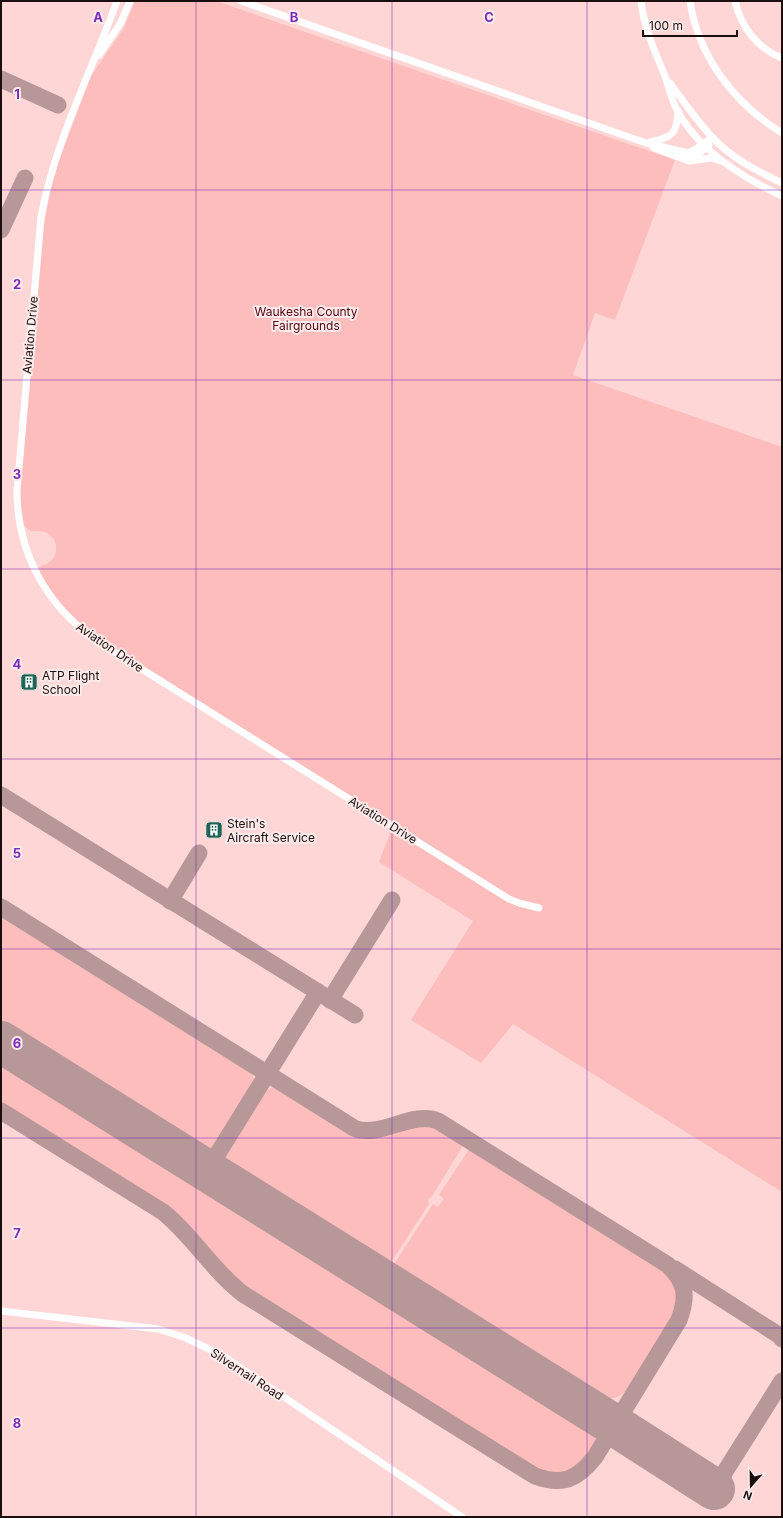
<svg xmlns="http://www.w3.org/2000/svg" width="783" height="1518" font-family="Inter,sans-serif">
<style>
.green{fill:#fcbdbc}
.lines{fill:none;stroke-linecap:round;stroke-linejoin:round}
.taxiway{stroke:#b79797;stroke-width:17}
.runway{stroke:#b79797;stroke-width:42}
.minor{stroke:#fff;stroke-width:7}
.grid{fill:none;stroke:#7b2cbf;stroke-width:1;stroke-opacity:0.55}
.labels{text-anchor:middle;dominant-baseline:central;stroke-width:4;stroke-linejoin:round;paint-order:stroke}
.park-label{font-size:12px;fill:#560313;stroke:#fbebea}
.street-label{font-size:12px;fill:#1b0e0e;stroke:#fbebea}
.poi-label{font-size:12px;fill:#1b0e0e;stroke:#fbebea;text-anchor:start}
.grid-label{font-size:13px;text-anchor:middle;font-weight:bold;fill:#7b2cbf;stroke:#fbebea;stroke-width:4;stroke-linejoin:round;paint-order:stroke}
</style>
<rect width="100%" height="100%" fill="#ffd6d6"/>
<!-- green -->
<g class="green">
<path d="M135,1H216L675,160L615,320L595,313L573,375L782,447V1192L513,1024L481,1063L411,1020L473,921L379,862L394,823L110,646C87,630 66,614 50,591C45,584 42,576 38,568C42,565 47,565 51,561C60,552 57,537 45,532C38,530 31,534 25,526C19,518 21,503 20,493L44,227L50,191L60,158L91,76L124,28Z"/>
<path d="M1,914L251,1071L254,1078L252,1088L214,1147L208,1150L199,1149L1,1025Z"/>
<path d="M1,1059L602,1434C587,1459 574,1485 539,1472L247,1290C217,1268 200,1234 171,1211L1,1104Z"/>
<path d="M273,1087L281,1089L355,1135L368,1136L429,1124L464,1144L431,1198L430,1197L428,1200L429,1204L388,1267L231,1169C226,1162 224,1158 227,1150L264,1091Z"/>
<path d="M470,1148L658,1265C694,1290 675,1316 658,1344C649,1358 641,1372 632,1386C617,1399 615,1401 594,1396L391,1269L433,1204L438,1207L444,1199L439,1195Z"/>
</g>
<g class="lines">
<!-- taxiway -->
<g class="taxiway">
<path d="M1,79L58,105"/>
<path d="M1,230L25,178"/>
<path d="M1,795L355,1015"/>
<path d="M170,901L199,853"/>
<path d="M1,907L354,1128C380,1139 412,1110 438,1121L668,1265C686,1283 688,1296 679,1320L595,1457C577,1480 562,1486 535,1476L243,1294C212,1270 193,1236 163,1212L1,1111"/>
<path d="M330,1000L392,900"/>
<path d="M207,1171L318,992"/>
<path d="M675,1269L780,1336L782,1339"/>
<path d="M714,1489L782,1381"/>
</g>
<!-- runway -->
<path class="runway" d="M1,1042L614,1425L714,1489"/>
<!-- minor -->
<g class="minor">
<path d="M117,1C91,73 55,141 41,217L17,490C17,553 46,605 97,641L509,899L519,903L539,908"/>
<path d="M241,1L646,143L688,153C697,150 704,142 713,138"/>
<path d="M641,1C644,28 655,52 665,76C669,87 671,98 676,108C697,150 741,177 782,196"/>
<path d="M690,1C698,57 735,104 782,133"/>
<path d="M735,1C741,27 757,48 782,58"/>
<path d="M99,55L120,24L130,1"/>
<path d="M670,83C683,101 696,120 712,137C731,158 757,171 782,183"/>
<path d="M650,142C672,137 677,135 678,111"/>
<path d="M654,148L689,161L711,158L721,161"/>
<path d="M690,158L700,153L709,145"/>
<path d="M1,1311L158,1329L186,1338L223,1356L462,1517"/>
</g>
</g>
<!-- grid -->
<path class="grid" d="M196,1V1517M392,1V1517M587,1V1517M1,190H782M1,380H782M1,569H782M1,759H782M1,949H782M1,1138H782M1,1328H782"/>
<!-- icons -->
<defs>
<symbol id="building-square" viewBox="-11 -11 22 22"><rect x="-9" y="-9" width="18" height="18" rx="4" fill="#1f6557" stroke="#fbebea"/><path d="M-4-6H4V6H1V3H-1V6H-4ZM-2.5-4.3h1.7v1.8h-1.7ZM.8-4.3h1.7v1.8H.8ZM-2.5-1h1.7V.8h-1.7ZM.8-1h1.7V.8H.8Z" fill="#fff"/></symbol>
</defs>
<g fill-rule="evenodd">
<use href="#building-square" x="19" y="672" width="20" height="20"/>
<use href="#building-square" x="204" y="820" width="20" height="20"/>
</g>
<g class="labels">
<!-- park labels -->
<g class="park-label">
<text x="306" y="311">Waukesha County<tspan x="306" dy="14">Fairgrounds</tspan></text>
</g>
<!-- street labels -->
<g class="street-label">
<text transform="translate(30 335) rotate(-85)">Aviation Drive</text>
<text transform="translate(110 647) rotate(34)">Aviation Drive</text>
<text transform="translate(383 820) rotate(32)">Aviation Drive</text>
<text transform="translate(247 1374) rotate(33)">Silvernail Road</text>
</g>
<!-- poi labels -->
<g class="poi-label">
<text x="42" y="675">ATP Flight<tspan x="42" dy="14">School</tspan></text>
<text x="227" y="823">Stein's<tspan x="227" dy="14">Aircraft Service</tspan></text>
</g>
</g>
<g class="grid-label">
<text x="98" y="22">A</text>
<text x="294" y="22">B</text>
<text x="489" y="22">C</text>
<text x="17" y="99">1</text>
<text x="17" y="289">2</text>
<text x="17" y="479">3</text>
<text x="17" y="669">4</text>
<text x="17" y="858">5</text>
<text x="17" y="1048">6</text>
<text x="17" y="1238">7</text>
<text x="17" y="1428">8</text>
</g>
<!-- border -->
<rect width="783" height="1518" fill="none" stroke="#1b0e0e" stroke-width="4"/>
<!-- north arrow -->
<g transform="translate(751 1486) rotate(200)" stroke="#fbebea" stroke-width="3" paint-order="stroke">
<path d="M0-3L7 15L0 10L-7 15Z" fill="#1b0e0e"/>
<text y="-6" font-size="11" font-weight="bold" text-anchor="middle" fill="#1b0e0e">N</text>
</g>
<!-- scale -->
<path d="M643 30v6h94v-6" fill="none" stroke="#1b0e0e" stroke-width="2"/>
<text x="649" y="30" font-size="12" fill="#1b0e0e" stroke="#fbebea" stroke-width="3" paint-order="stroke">100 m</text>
</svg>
